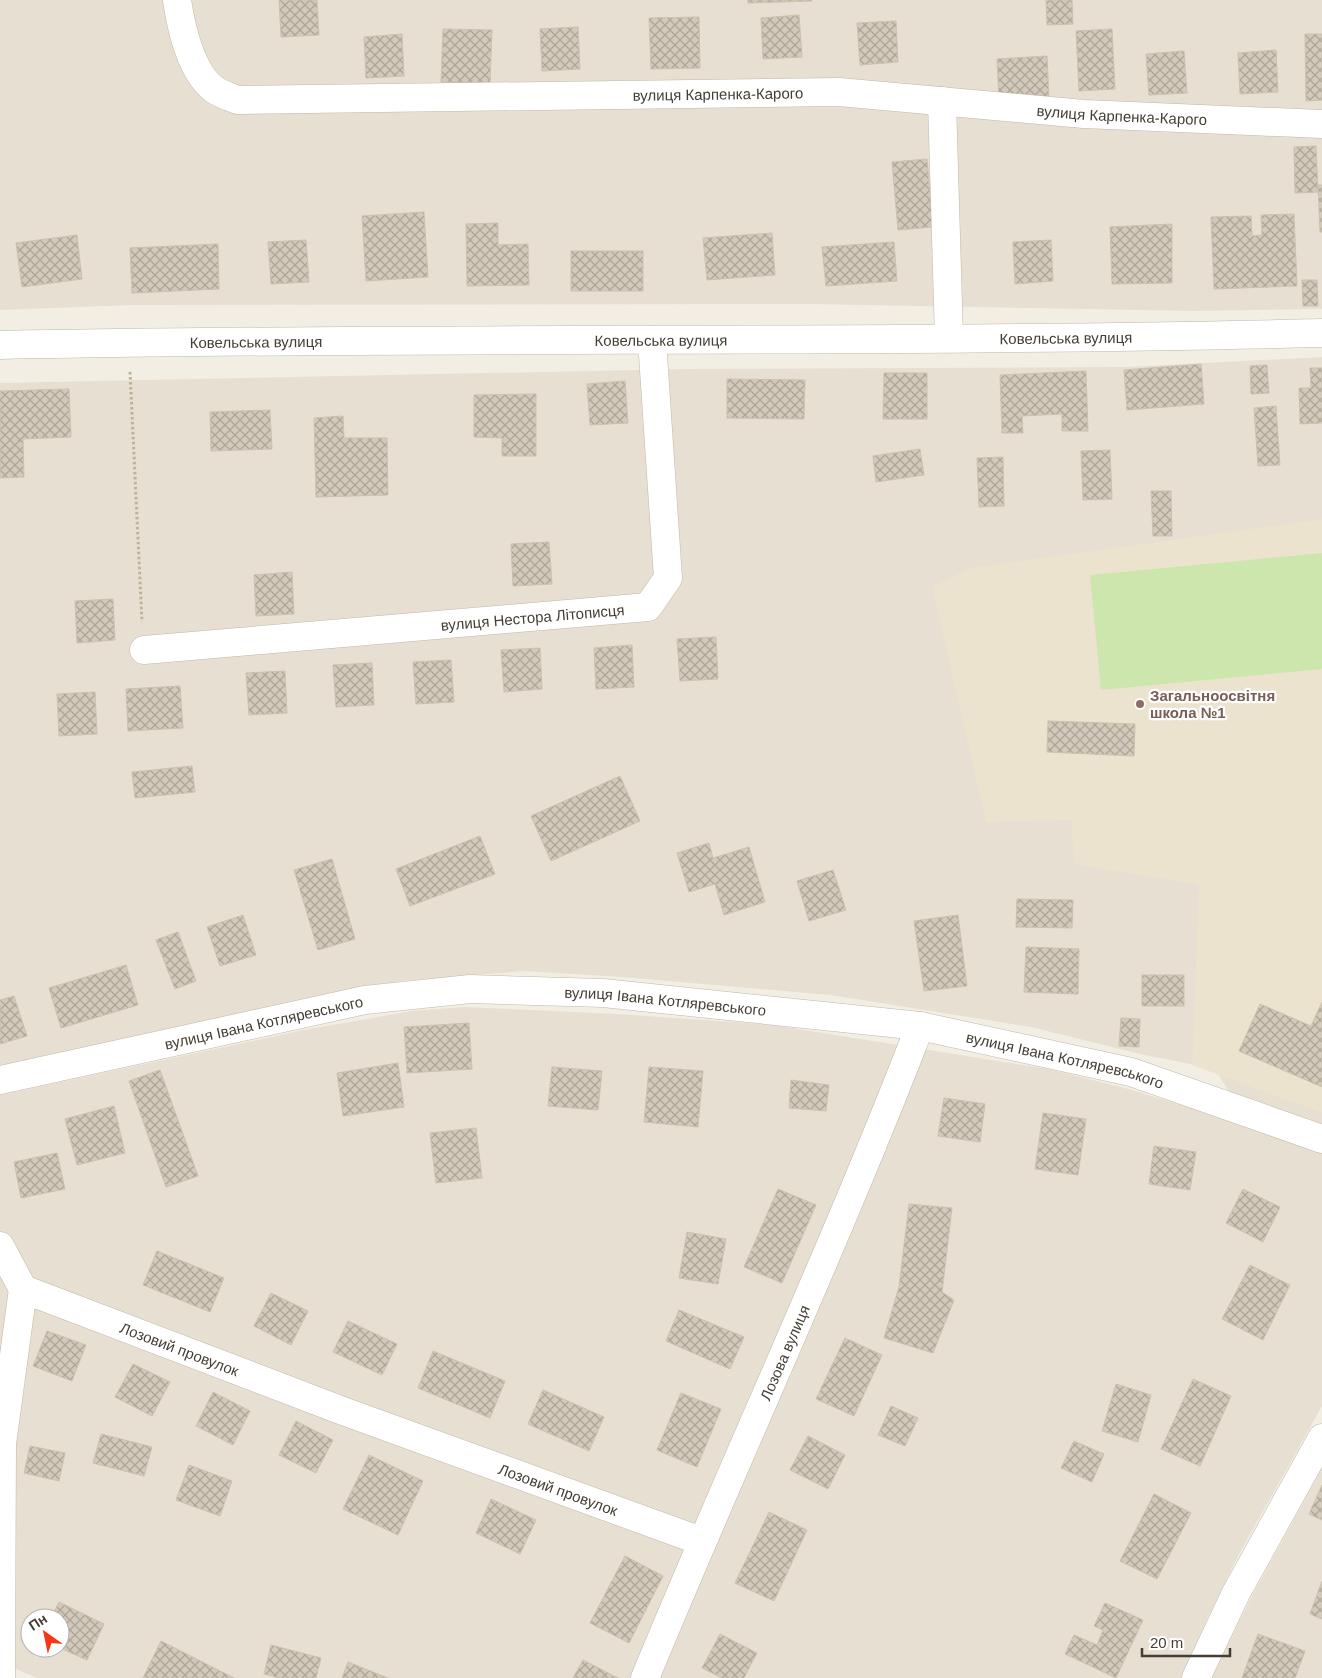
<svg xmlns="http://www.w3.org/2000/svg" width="1322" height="1678" font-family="Helvetica,sans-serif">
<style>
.residential{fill:#e6dfd2;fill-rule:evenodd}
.education{fill:#ebe3ce}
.garden{fill:#cde6ad}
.building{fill:url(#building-cross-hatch);stroke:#cec1ad}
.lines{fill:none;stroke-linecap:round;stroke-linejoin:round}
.minor-casing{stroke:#c0b8aa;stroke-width:29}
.path{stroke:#beb199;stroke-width:3;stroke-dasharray:2.5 2.5;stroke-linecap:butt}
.minor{stroke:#fff;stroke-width:28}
.education-dot{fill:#8d6e63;stroke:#fff;stroke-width:2}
.labels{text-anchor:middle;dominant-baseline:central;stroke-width:4.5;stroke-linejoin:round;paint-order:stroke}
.street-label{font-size:15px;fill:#443e34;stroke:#fff}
.education-label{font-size:15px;font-weight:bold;fill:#785e54;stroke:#fff;text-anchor:start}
</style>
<defs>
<pattern id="building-cross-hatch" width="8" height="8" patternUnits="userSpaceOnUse" patternTransform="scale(1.25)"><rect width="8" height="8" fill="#d3c9ba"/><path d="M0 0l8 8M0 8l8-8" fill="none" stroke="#ada598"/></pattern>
</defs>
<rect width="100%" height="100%" fill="#f2eee4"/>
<!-- residential -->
<g class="residential">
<path d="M0,0H1322V309L1193,311L810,304L131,305L0,310Z"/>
<path d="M1322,357V1127L1231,1095L1215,1069L1140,1054L1031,1027L831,995L622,977L524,971L400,981L290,1003L0,1066V383L688,369L1126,367Z"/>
<path d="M464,1007L617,1014L773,1025L1048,1069L1125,1088L1290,1138L1322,1149V1406L1239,1554L1208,1617L1181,1678H37L0,1662V1095L304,1030L412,1011ZM30,1618H60V1648H30Z"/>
<path d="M1322,1469V1678H1211L1254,1592Z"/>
</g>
<!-- education -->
<path class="education" d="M1322,519V1113L1192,1065L1199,885L1074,864L1071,820L986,822L932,587L970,568Z"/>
<!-- garden -->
<path class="garden" d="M1322,553V669L1101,690L1090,575Z"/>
<!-- building -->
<g class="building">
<path d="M279,0H317L319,35L281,37Z"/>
<path d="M748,0H812V1L748,3Z"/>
<path d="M1046,0H1072L1073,24L1047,25Z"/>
<path d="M799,15L802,57L763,59L761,18Z"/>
<path d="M699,17L700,68L651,69L649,18Z"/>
<path d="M896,21L898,62L860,65L857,23Z"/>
<path d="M578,27L580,69L542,71L540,29Z"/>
<path d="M443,29L492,30L490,83L441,82Z"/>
<path d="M1112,29L1115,89L1079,91L1076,31Z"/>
<path d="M402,34L404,76L366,78L364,37Z"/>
<path d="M1305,34H1322V100L1306,101Z"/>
<path d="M1276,50L1278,92L1240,94L1238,53Z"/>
<path d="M1184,51L1187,93L1149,95L1146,54Z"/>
<path d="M1047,56L1049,97L999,100L997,59Z"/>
<path d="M1316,146L1318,192L1295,193L1294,147Z"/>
<path d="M927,159L933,227L898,230L892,162Z"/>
<path d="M1318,185H1322V232H1320Z"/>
<path d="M424,212L428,277L366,281L362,216Z"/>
<path d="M1294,214L1297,286L1214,289L1211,217L1251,216L1252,236L1262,235L1261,215Z"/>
<path d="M498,223V245L528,244L529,285L467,286L466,224Z"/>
<path d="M1172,224V283L1112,284L1110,227Z"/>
<path d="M772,233L775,275L707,280L703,238Z"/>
<path d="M77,235L82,279L22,287L16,243Z"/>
<path d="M306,240L309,282L271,284L268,242Z"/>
<path d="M1051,240L1053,281L1015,284L1013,242Z"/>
<path d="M894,242L897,281L826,286L822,247Z"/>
<path d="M218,244L219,289L132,293L130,248Z"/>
<rect x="571" y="251" width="72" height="40"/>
<path d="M1302,280H1317L1318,306H1303Z"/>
<path d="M1201,364L1204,404L1127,410L1124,370Z"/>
<path d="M1267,365L1269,393L1251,394L1250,366Z"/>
<path d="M1310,368H1322V423L1300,424L1299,388H1311Z"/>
<path d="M1086,371L1088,431H1062V414L1022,416L1023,433H1002L1000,375Z"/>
<path d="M884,373H927V419H883Z"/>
<path d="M727,379L805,380L804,419L727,418Z"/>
<path d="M625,381L628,423L590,425L587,384Z"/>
<path d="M69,389L71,437L23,439L24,477L0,478V391Z"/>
<path d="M536,394V456H502V438L474,437V395Z"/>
<path d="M1276,406L1280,465L1258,466L1254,408Z"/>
<path d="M270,410L272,449L211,451L210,412Z"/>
<path d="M343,416L344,438H387L388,495L316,497L314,418Z"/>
<path d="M920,449L924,475L876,482L873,456Z"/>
<path d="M1110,450L1112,499L1083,500L1081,451Z"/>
<path d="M1003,457L1004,506L979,507L977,458Z"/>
<path d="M1151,491H1171L1172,536H1153Z"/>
<path d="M549,542L552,584L513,586L511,544Z"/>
<path d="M292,572L294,614L256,616L254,575Z"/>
<path d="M113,599L115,640L77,643L75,601Z"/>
<path d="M716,637L718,679L680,681L677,639Z"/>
<path d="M632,645L634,687L596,689L594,648Z"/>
<path d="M540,648L542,689L504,692L501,650Z"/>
<path d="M451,660L454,702L416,704L413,662Z"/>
<path d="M372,663L374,705L336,707L333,665Z"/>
<path d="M285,671L287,713L249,715L246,673Z"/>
<path d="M180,686L183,728L128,731L126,689Z"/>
<path d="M95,692L97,734L59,736L57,694Z"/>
<path d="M1048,721L1135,724L1134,756L1047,752Z"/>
<path d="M192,766L195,792L135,798L132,772Z"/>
<path d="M620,776L640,821L551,861L531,816Z"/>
<path d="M480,836L495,874L410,906L396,869Z"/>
<path d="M709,843L713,858L749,847L765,902L724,915L715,884L689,892L677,853Z"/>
<path d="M332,859L355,939L318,950L294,870Z"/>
<path d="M833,870L846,910L809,921L797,881Z"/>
<path d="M1017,899L1073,900L1072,928L1016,927Z"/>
<path d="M243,915L256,955L220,966L207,927Z"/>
<path d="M958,915L967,986L924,991L914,921Z"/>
<path d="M178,932L196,981L175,989L156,940Z"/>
<path d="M1026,947L1079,949L1078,994L1024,992Z"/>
<path d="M126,965L138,1005L61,1028L49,988Z"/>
<rect x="1142" y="975" width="42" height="31"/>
<path d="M14,996L27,1036L0,1044V1000Z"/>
<path d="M1322,1002V1087L1239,1051L1260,1004L1311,1026Z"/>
<path d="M1121,1018L1140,1019L1139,1047L1119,1046Z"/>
<path d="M469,1023L472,1069L407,1073L404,1027Z"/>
<path d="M398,1063L404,1107L343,1116L337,1073Z"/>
<path d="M552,1067L602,1071L598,1110L548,1106Z"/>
<path d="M649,1067L703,1071L698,1127L644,1122Z"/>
<path d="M160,1070L198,1176L166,1187L129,1081Z"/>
<path d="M791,1080L829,1085L826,1111L789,1108Z"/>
<path d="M944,1098L985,1104L980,1142L938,1136Z"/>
<path d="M114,1106L125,1153L77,1165L65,1119Z"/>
<path d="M1043,1113L1086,1119L1078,1175L1035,1169Z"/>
<path d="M476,1128L482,1178L436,1183L430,1133Z"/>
<path d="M1154,1146L1196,1152L1190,1190L1149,1184Z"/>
<path d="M57,1153L65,1189L21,1198L14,1162Z"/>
<path d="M778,1189L816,1205L782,1283L744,1267Z"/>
<path d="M1243,1189L1280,1207L1263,1242L1226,1223Z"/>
<path d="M909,1204L952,1208L942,1292L954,1300L933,1353L884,1338L899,1287Z"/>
<path d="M687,1232L726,1239L718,1284L679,1278Z"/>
<path d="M157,1251L224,1278L210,1312L143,1285Z"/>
<path d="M1250,1265L1290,1285L1263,1340L1222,1319Z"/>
<path d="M271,1293L308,1311L291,1345L254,1326Z"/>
<path d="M679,1310L744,1337L730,1369L666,1341Z"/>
<path d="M348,1321L397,1344L382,1375L333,1352Z"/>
<path d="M47,1331L86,1345L72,1381L33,1366Z"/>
<path d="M845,1338L882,1355L854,1416L816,1399Z"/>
<path d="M433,1351L505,1381L490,1418L418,1388Z"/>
<path d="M133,1364L170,1382L152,1416L115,1397Z"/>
<path d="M1193,1379L1231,1396L1200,1466L1161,1449Z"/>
<path d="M1116,1384L1151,1395L1138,1442L1102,1431Z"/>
<path d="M543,1390L604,1417L589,1451L528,1424Z"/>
<path d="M213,1392L250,1411L233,1445L196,1426Z"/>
<path d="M681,1393L721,1409L697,1467L657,1450Z"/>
<path d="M891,1406L918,1418L905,1446L878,1435Z"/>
<path d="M296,1421L333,1440L316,1473L279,1455Z"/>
<path d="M101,1434L152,1447L144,1476L93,1463Z"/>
<path d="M808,1436L845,1455L828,1489L790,1470Z"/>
<path d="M1074,1441L1104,1454L1092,1482L1061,1468Z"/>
<path d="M30,1446L65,1453L59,1481L24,1473Z"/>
<path d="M369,1455L423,1481L398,1535L343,1509Z"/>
<path d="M189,1465L232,1481L220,1516L176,1500Z"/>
<path d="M1322,1485V1520L1309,1514Z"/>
<path d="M1154,1494L1191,1513L1157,1579L1120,1561Z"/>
<path d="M491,1499L536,1520L520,1554L476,1533Z"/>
<path d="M769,1512L807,1530L774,1601L735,1583Z"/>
<path d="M625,1556L663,1576L629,1643L590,1623Z"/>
<path d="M1322,1581V1619L1310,1614Z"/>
<path d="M59,1602L104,1624L87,1660L60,1648V1618H51Z"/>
<path d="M1105,1603L1143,1620L1116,1678L1065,1654L1074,1635L1097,1645L1103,1630L1094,1626Z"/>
<path d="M720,1634L757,1653L744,1678H722L702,1668Z"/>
<path d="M1258,1634L1305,1651L1295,1678H1242Z"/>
<path d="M161,1641L234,1678H143Z"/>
<path d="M271,1645L321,1658L316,1678H279L264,1674Z"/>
<path d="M583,1660L618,1678H573Z"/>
<path d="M348,1662L388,1678H342Z"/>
</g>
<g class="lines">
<defs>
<g id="minor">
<path id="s1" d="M177,0C181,27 191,73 215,90C221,94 230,97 237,100L839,92L1084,114L1322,124"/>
<path d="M942,101L949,338"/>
<path id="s2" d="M0,345C441,336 881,344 1322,333"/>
<path id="s3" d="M144,650L648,607L668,578L652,340"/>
<path id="s4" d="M0,1080L365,1000L470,989L603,993L920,1026L1131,1072L1322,1139"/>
<path d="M0,1246L23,1289"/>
<path id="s5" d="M1,1678L2,1444L23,1289L343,1411L701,1541"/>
<path id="s6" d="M645,1678C735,1460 835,1246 920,1026"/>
<path d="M1196,1678L1236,1593L1322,1438"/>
</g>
</defs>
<!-- minor casing -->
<use href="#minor" class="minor-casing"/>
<!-- path -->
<path class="path" d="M130,372L142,622"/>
<!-- minor -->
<use href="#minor" class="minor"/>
</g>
<!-- markers -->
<circle class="education-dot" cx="1140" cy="704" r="5"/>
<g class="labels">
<!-- street labels -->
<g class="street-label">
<text stroke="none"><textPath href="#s1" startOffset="605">вулиця Карпенка-Карого</textPath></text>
<text stroke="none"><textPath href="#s1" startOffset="1010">вулиця Карпенка-Карого</textPath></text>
<text stroke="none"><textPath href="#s2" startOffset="1066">Ковельська вулиця</textPath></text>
<text stroke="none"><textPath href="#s2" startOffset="661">Ковельська вулиця</textPath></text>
<text stroke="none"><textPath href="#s2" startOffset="256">Ковельська вулиця</textPath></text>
<text stroke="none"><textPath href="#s3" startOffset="390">вулиця Нестора Літописця</textPath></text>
<text stroke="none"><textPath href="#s4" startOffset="675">вулиця Івана Котляревського</textPath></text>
<text stroke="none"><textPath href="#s4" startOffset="270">вулиця Івана Котляревського</textPath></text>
<text stroke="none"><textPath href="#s4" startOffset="1080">вулиця Івана Котляревського</textPath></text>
<text stroke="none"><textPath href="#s5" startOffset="558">Лозовий провулок</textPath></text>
<text stroke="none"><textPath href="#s6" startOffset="354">Лозова вулиця</textPath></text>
<text stroke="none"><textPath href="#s5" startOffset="962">Лозовий провулок</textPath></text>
</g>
<!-- education labels -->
<g class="education-label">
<text x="1150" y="695">Загальноосвітня<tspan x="1150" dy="17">школа №1</tspan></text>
</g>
</g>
<!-- north arrow -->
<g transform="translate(45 1633) rotate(327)"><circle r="24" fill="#ffffff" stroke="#b4b2ae"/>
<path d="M0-4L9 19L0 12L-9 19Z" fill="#f63717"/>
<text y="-8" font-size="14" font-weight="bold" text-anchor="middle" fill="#443e34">Пн</text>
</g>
<!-- scale -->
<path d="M1142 1648v8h88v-8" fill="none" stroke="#443e34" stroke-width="2.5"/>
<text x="1150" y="1648" font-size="15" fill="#443e34" stroke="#ffffff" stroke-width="4" paint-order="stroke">20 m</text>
</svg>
